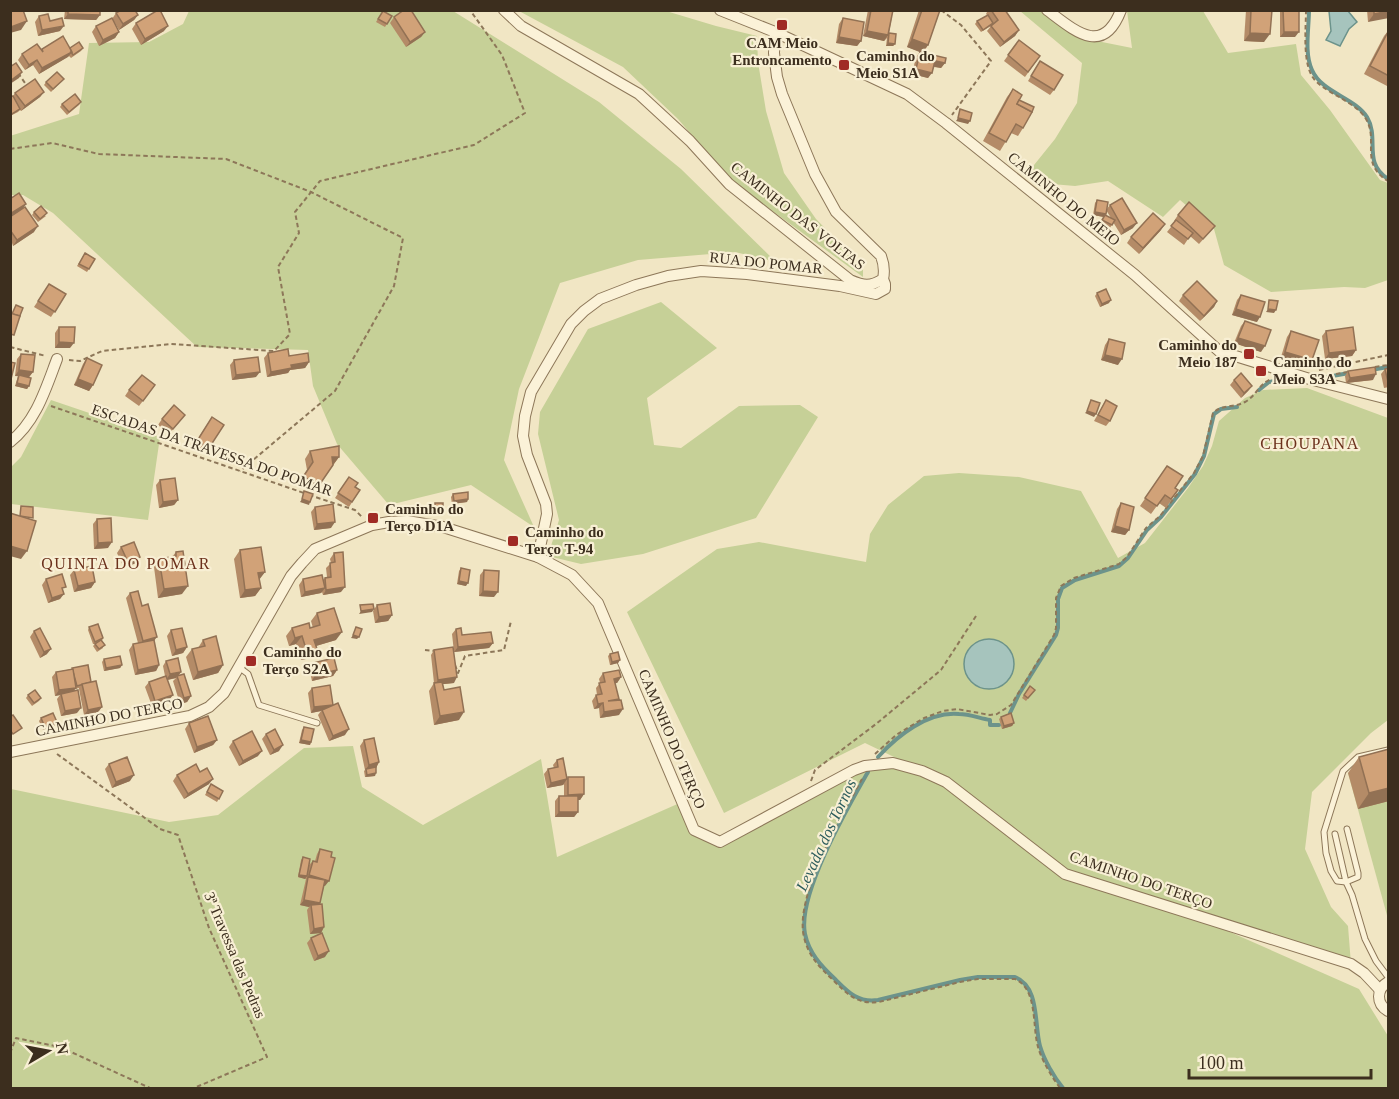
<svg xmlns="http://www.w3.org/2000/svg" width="1399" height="1099" font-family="Georgia,serif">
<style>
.green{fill:#c6d097}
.water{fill:#a6c4bd;stroke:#6c938b;stroke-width:1.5}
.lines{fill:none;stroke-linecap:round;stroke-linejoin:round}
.stream{stroke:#6c938b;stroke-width:4}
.service-casing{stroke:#8d7759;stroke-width:7}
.minor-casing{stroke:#8d7759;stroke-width:12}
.path{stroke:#8d7759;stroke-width:2;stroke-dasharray:4.5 3;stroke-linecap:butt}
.service{stroke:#fbf2d8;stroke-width:5}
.minor{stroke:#fbf2d8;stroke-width:10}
.wall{fill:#b48b67}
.shaded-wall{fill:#927154}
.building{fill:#d1a278;stroke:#927154;stroke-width:1.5}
.poi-dot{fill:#a02b25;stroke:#f8efd4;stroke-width:2}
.labels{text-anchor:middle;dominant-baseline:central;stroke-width:4.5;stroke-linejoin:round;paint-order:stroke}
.poi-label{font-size:15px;font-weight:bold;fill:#3c2e1e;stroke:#f8efd4;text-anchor:start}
.street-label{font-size:15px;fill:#3c2e1e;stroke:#f8efd4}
.neighbourhood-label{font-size:16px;letter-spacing:1.5px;fill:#6b301b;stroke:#f8efd4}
.water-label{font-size:16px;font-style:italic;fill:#2c5c5c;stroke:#f8efd4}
</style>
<rect width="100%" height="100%" fill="#f1e6c4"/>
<!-- green -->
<g class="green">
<path d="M189,11H453L599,102L681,169L776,262L735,252L638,260L560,283L519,389L504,460L534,527L471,485L389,505L337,444L313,386L308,350L197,347L53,213L23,195H11L10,136L79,114L89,43L149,42L183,24Z"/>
<path d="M519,11H666L716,26L757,36L758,62L766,111L784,173L816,219L863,267V277L731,181L678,119L623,67Z"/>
<path d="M1020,11H1049L1092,40L1132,48L1127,11H1203L1228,53L1296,44L1301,75L1330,110L1380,180L1388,183V280L1365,288L1344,287L1271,292L1224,265L1214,229L1180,200L1163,217L1108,181L1075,186L1052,184L1030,170L1055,139L1077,103L1082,63Z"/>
<path d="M661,302L717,348L647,398L654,445L681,448L739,406L800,405L818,417L756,518L643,554L581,564L548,556L559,520L538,434L540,412L588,329Z"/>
<path d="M1307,388L1388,418V720L1371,733L1312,792L1305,849L1331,907L1348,926L1351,964L1189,914L1359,989L1388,1036V1088H11V789L169,822L218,815L304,748L353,746L362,787L423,825L541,759L557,857L682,802L694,830L720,842L865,766L919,769L865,743L724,813L627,612L717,549L759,542L866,562L870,534L888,505L924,476L959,473L1019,477L1081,491L1118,558L1145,543L1188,488L1203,466L1212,446L1219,421L1245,398L1263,390Z"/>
<path d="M51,400L160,437L148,520L11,504V467L21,457Z"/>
<path d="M1388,762V919L1348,773Z"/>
</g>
<!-- water -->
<g class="water">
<path d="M1329,11H1348L1357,22L1349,29L1340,46L1326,40L1331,31Z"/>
<circle cx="989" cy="664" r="25"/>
</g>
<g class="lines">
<!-- stream -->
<g class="stream">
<path d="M1309,10C1309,28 1304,53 1312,70C1322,93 1354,97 1367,117C1380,139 1362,162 1388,179"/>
<path d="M1371,370L1388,367"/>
<path d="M1327,377L1349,373"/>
<path d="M1259,390L1269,382L1280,380"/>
<path d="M1010,713L1019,694L1056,635L1058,628V599L1062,588L1075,580L1119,566L1128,558L1147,530L1161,517L1195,474L1204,456L1214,414L1221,409L1237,407"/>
<path d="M878,757C897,736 928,711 959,714C969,714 979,718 990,720V725H999"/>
<path d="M868,772C848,807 797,895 805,934C809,953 821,966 835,979C848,992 858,1003 878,1000L960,980L978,977H1015C1040,987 1034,1024 1040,1046C1044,1060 1054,1077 1063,1088"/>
</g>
<defs>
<g id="service">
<path d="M240,668L248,674L259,705L317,723"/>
<path d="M1347,829L1358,873V877L1346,882L1337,881L1331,871L1326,853L1324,832L1343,771L1358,757L1388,750"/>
<path d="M1335,834L1346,882L1352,895L1365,939L1376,961L1388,977"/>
</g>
<g id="minor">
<path d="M504,10L521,26L639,94L690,141L729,184L850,280C864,286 870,287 883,279C885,270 884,264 881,256L836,212L815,174L782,94L777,77L774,53L775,32"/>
<path d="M720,10L775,32L907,94L946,123L1135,275L1219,351L1313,380L1388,399"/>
<path d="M1047,10C1075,31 1103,57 1121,10"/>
<path d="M10,442C36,422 46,388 57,359"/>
<path d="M538,557L547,514L546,504L527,455L523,436L525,416L531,392L571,324L584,311L600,299L636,285L668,276L701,271L747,274L840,286L876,294L885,289V284L883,279"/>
<path d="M10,752L190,716L209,707L224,693L291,576L302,563L315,549L372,525L389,522L407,521L443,527L538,557L572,575L598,603L694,830L720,842L854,770L865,766L893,763L922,771L946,782L1065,874L1351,964L1364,973L1380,990"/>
<path d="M1388,982C1376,989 1376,1004 1388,1011"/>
</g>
</defs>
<!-- service casing -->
<use href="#service" class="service-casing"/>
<!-- minor casing -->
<use href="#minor" class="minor-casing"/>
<!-- path -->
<g class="path">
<path d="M941,10L961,25L991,61L952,115"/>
<path d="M1306,10C1306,29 1302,64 1314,79C1321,87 1332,93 1341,98C1350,104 1360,109 1366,119C1379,141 1359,163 1388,181"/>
<path d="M18,73L25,83"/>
<path d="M10,149L52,143L99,154L226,159L311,192L403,238L394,286L335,391L240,471"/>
<path d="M10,347L46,356"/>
<path d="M69,360L80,361L102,351L171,344L274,351L290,334L278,267L299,233L295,212L320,181L474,145L525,113L502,55L470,10"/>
<path d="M1375,367L1388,365"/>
<path d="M1319,370L1388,355"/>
<path d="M1336,374L1348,372"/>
<path d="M51,406L304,493"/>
<path d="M309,495L355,510L362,517"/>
<path d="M425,650L435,651"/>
<path d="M455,665L458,673L465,656L504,650L511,621"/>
<path d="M57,754L160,829L178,835L209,928L267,1057L194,1088"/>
<path d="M875,754L896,735L924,718L943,711L957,709L990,715L997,714L1011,705L1054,635L1056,628V598L1061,586L1074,578L1119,564L1127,557L1146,528L1160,516L1194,473L1203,456L1213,413C1222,404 1234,408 1245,402C1256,396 1259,384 1271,379"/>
<path d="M862,779C842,815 794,897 804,937C808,955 819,967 832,979C846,993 857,1005 879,1002L960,982L978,979H1015C1038,989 1032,1026 1038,1047C1042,1061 1052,1077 1060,1088"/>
<path d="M811,781L815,770L876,724L941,670L976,616"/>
<path d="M10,1053L16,1038L60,1047L150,1088"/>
</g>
<!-- service -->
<use href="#service" class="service"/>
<!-- minor -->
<use href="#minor" class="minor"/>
</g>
<!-- wall -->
<g class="wall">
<path d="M65,10H100V15L96,20L64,19Z"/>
<path d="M868,10H893L889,33L895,44L893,46H886L887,38L884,41L863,36Z"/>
<path d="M919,10H940L928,45L923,53L945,63L941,68L934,67L928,78L912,74L916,57L920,52H921L907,47Z"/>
<path d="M988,10H1005L1019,30L1015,36L1000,47L987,31L991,26L981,32L975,24L977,21L987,15L986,14Z"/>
<path d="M1246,10H1272L1264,42L1244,41Z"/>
<path d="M1280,10H1299L1295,37H1280Z"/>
<path d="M1367,10H1389L1368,22Z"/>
<path d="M383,11L392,16L385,27L376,22Z"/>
<path d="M116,13L138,15L134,20L119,30L113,20L119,32L115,38L99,46L92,32L96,26L112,19Z"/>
<path d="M39,16L50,21L60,31L38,36L35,22Z"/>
<path d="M394,17L425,32L421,37L406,47L390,23Z"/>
<path d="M843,18L861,41L857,46L836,43L839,24Z"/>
<path d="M136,23L164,31L141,45L132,29Z"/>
<path d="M1389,30V87L1364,74L1384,36Z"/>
<path d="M1019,40L1040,56L1025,77L1004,61Z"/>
<path d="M70,48H83L81,51L71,58L69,56L39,74L33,65L25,70L18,60L22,54L41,50L42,49Z"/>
<path d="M1040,61L1054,90L1050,95L1028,81Z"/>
<path d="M62,81L51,92L44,85L46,82Z"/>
<path d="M1013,89L1019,100L1023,128L1018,136L1011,133L1000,151L983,141L1007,97Z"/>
<path d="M44,92L40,97L21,111L20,110L18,112L10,116V97L13,96L15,93Z"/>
<path d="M81,102L79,105L67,115L60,107L62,104Z"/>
<path d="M10,199L23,208L34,232L13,246L12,243L10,245Z"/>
<path d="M1097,200L1106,214L1105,215L1111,218L1106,210L1110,205L1133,228L1121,235L1113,222L1110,228L1101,223L1104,217L1093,215L1095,203Z"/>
<path d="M34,212L46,216L38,222L32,215Z"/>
<path d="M1178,215L1215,226L1199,244L1190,236L1184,245L1167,232L1175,222L1174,221Z"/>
<path d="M1161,230L1139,254L1127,243L1131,237Z"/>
<path d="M85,253L95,259L87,272L77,266Z"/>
<path d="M49,284L66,294L51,317L34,307Z"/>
<path d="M1097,293L1109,303L1100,307L1095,296Z"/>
<path d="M1183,295L1217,301L1214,307L1200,321L1179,301Z"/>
<path d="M1241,295L1257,322L1232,315L1237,300Z"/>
<path d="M1245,321L1261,352L1234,343L1241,326Z"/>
<path d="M59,327L70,348H55V333Z"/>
<path d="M1291,331L1312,360L1308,366L1281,357L1287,337Z"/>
<path d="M1326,331L1356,350L1352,356L1325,359L1322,336Z"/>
<path d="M1109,339L1118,365L1101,360L1105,345Z"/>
<path d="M268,353L289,356L309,362L305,368L290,370L288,373L267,377L264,358Z"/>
<path d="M21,354L33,372L29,377V386L27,389L15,386L18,376H15L17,359Z"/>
<path d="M87,358L93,385L89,391L74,385L83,364Z"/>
<path d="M234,360L256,377L232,380L230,365Z"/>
<path d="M1389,368V387L1384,388L1381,374L1385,369Z"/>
<path d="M1348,371L1373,380L1346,383L1345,376Z"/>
<path d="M1234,380L1252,386L1248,391L1241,398L1230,385Z"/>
<path d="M155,385L139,406L125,396L129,390Z"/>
<path d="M1106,400L1110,421L1106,426L1094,421Z"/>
<path d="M212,417L224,425L205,454L193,446Z"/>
<path d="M162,419L181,420L169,434L158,425Z"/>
<path d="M310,451L339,457L314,492L297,485L307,470L305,459Z"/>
<path d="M1167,466L1175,488L1178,490L1166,508L1159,503L1151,514L1140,506Z"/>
<path d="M349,477L355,487L360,490L349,507L335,498Z"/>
<path d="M160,480L178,500L174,505L159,508L156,485Z"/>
<path d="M453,494L468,499L467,502L452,504L451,497Z"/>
<path d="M1121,503L1129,530L1125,535L1111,532L1117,509Z"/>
<path d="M315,507L331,528L314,530L311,512Z"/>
<path d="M97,519L108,548L94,549L93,524Z"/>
<path d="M121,547L136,563L124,568L117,553Z"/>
<path d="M240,550L265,572L259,579L261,588L255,596L240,598L234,559Z"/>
<path d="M176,552L182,594L158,598L154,567L159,559L172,557Z"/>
<path d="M334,553L341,592L323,595L322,592L321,593L301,597L299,585L303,579L323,580L325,578L327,577L326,568L331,563L330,559Z"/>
<path d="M461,568L466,586L457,584L459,571Z"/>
<path d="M74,570L95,582L91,588L74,592L70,575Z"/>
<path d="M484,570L494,597L479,596L480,575Z"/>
<path d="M46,579L63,591L60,599L48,603L42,585Z"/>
<path d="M130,593L142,606L154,641L159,665L156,671L135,675L129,650L133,644L138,643L126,598Z"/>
<path d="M377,605L392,615L388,621L375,623L373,611Z"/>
<path d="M317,613L336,640L316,646L317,649L311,658L301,660L296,644L289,646L286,636L292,628H313L311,621Z"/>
<path d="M89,627L103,638L102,641L103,648L97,652L93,646L95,644H93L88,630Z"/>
<path d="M456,629L462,635L493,643L489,648L454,652L452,634Z"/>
<path d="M171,630L187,647L183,653L172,656L167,636Z"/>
<path d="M34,631L47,654L40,658L30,637Z"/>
<path d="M203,640L223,665L218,673L193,680L186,657L192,649L198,648Z"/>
<path d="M434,650L454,683L443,684L444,690L459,720L434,725L429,691L434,683L431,655Z"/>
<path d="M610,654L620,660L618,663L610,665L608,656Z"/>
<path d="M104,659L122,665L120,668L104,671L102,662Z"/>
<path d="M166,661L181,672L179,675L191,696L187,702L180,704L173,681L176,678L168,680L169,700L152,706L145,687L149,682L165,676L163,666Z"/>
<path d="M313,663L337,670L333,676L312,681L309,668Z"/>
<path d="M72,668L91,682L102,707L98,712L84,715L79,689V688L75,689L73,691L77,713L61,716L57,699L60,695L55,696L52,677L56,672L72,669Z"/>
<path d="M603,673L621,677L617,683H615L619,699L618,701L619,715L600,718L599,708L594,709L592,701L596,695H597L596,688L600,683L599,679Z"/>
<path d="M1030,686L1035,690L1026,701L1022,698Z"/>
<path d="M312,688L333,705L345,735L329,741L318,715L321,711L311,713L308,693Z"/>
<path d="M28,695L41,698L39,701L32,706L26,698Z"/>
<path d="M1001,717L1014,723L1012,726L1002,729L999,719Z"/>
<path d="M41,718L55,725L43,730L39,721Z"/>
<path d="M189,723L217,740L213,745L194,753L185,729Z"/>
<path d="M304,727L311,742L310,745L299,743L302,730Z"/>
<path d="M266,734L279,751L270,755L262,739Z"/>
<path d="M364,740L379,762L376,768L375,776L365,777L364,771L365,770L360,746Z"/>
<path d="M233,741L258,756L239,766L229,747Z"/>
<path d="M1389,749V801L1358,809L1348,773L1359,757Z"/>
<path d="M557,760L567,778L568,777L584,794L580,800H578V812L574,817H555V801L559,796H564V784L563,785L547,788L544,774L548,769L554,768L553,765Z"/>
<path d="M109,764L130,781L112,788L105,769Z"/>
<path d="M200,772L209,784L184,799L173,781L177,775Z"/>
<path d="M211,784L223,791L217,802L205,795Z"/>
<path d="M320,849L325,886H324L320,903L324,927L321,933L310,934L307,910L309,907L300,905L306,879L298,877L301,860L303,857L309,865L313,861H315L317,854Z"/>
<path d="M311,938L325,957L314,961L307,943Z"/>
</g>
<!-- shaded-wall -->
<g class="shaded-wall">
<path d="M1389,11V18L1368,22L1374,14Z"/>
<path d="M68,14L100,15L96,20L64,19Z"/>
<path d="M138,15L134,20L119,30L123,24Z"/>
<path d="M27,21L21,30L10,33L11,27Z"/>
<path d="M64,26L60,31L38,36L42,30Z"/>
<path d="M168,26L164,31L141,45L145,39Z"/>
<path d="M1019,30L1015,36L1000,47L1004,42Z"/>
<path d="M867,31L888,35L884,41L863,36Z"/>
<path d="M119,32L115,38L99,46L103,40Z"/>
<path d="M425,32L421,37L406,47L410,42Z"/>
<path d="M1284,32H1299L1295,37H1280Z"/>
<path d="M1250,33L1270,34L1264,42L1244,41Z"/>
<path d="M839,37L861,41L857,46L836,43Z"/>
<path d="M912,39L928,45L922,53L907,47Z"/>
<path d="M888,43L895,44L893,46H886Z"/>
<path d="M72,52L68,57L39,74L42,68Z"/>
<path d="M37,60L33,65L25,70L29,65Z"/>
<path d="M935,61L945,63L941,68L931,66Z"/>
<path d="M916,69L932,73L928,78L912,74Z"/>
<path d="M22,72L19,78L10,84V81Z"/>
<path d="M44,92L40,97L21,111L25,106Z"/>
<path d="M958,118L970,121L968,124L956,121Z"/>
<path d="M26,204L22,210L10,217V214Z"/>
<path d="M1095,212L1106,214L1104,217L1093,215Z"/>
<path d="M1137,223L1133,228L1121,235L1124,230Z"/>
<path d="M1165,224L1161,230L1139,254L1143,248Z"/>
<path d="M38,226L34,232L13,246L17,240Z"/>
<path d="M1111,300L1109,303L1100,307L1102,304Z"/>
<path d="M1217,301L1214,307L1200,321L1204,316Z"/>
<path d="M1236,309L1260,317L1257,322L1232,315Z"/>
<path d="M1268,309L1276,310L1274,313L1266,312Z"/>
<path d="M1238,338L1265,346L1261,352L1234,343Z"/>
<path d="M59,342L74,343L70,348H55Z"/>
<path d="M1356,350L1352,356L1325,359L1329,353Z"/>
<path d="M1285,352L1312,360L1308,366L1281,357Z"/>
<path d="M1105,355L1122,359L1118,365L1101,360Z"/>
<path d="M309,362L305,368L290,370L288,373L267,377L271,372L291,365Z"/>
<path d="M19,370L33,372L29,377L15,376Z"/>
<path d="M260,372L256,377L232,380L236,375Z"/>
<path d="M1376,374L1373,380L1346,383L1350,378Z"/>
<path d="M78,379L93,385L89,391L74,385Z"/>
<path d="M17,383L29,386L27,389L15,386Z"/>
<path d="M1252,386L1248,391L1241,398L1244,393Z"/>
<path d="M1087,411L1096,414L1094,417L1085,413Z"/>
<path d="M332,457H339L333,465Z"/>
<path d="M303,477L320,484L314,492L297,485Z"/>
<path d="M302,499L310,502L309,505L300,502Z"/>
<path d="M468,499L467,502L452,504L454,501Z"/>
<path d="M178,500L174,505L159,508L163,502Z"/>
<path d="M435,509H443L441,512H433Z"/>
<path d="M335,522L331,528L314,530L317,524Z"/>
<path d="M1115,526L1129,530L1125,535L1111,532Z"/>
<path d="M112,542L108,548L94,549L98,543Z"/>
<path d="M10,546L27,551L21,559L10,556Z"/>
<path d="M140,557L136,563L124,568L128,562Z"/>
<path d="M265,572L259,580L258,573Z"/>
<path d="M459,581L468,583L466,586L457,584Z"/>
<path d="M95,582L91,588L74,592L78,586Z"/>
<path d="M188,586L182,594L158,598L164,589Z"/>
<path d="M345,587L341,592L323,595L326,590Z"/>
<path d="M261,588L255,596L240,598L245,590Z"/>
<path d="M325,588L321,593L301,597L305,592Z"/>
<path d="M483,591L498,592L494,597L479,596Z"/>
<path d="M64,594L60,599L48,603L52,598Z"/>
<path d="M374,609L372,612L359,614L361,611Z"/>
<path d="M392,615L388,621L375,623L379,617Z"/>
<path d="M342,632L336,640L309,648L314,640Z"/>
<path d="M353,635L359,637L357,639L351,638Z"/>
<path d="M302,636L296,644L289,646L295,638Z"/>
<path d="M157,637L153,642L139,646L143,641Z"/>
<path d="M493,643L489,648L454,652L458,647Z"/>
<path d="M187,647L183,653L172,656L176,650Z"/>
<path d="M51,649L47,654L40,658L44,652Z"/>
<path d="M317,649L311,658L301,660L307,652Z"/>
<path d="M620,660L618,663L610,665L612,662Z"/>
<path d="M122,665L120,668L104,671L106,668Z"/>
<path d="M159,665L156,671L135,675L138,670Z"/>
<path d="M223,665L218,673L193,680L198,672Z"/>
<path d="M337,670L333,676L312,681L315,675Z"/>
<path d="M181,672L177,677V676L176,678L166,680L170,674Z"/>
<path d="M457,677L454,683L435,685L438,680Z"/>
<path d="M621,677L617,683L610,684L614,679Z"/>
<path d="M76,688L72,693L61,694L60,695L55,696L59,690Z"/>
<path d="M173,695L169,700L152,706L155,701Z"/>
<path d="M191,696L187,702L180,704L184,698Z"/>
<path d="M603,703L599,708L594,709L598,704Z"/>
<path d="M333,705L329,710H322L321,711L311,713L314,707Z"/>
<path d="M102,707L98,712L84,715L88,710Z"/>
<path d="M81,708L77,713L61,716L65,711Z"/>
<path d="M623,709L619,715L600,718L604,712Z"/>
<path d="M464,712L459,720L434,725L440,716Z"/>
<path d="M57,722L55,725L43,730L45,727Z"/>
<path d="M1014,723L1012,726L1002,729L1004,726Z"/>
<path d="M349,729L345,735L329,741L333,736Z"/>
<path d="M217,740L213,745L194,753L197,747Z"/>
<path d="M301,740L311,742L310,745L299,743Z"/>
<path d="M283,745L279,751L270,755L274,750Z"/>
<path d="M262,751L258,756L239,766L243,761Z"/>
<path d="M379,762L376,768L366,769L369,765Z"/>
<path d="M376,773L375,776L365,777L367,775Z"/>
<path d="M134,775L130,781L112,788L116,782Z"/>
<path d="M213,779L209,784L184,799L188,794Z"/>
<path d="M567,779L563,785L547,788L551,783Z"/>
<path d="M1389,788V801L1358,809L1369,793Z"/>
<path d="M584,794L580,800H565L568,795Z"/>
<path d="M559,812H578L574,817H555Z"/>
<path d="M299,875L307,876L305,879L298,877Z"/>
<path d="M309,875L329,881L325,886L307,881L308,877L305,881Z"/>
<path d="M304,900L320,903L316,909L311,905L309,907L300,905Z"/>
<path d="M324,927L321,933L310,934L314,929Z"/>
<path d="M329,951L325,957L314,961L318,956Z"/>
</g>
<!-- building -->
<g class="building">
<path d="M10,10H23L27,21L11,27Z"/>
<path d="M68,10H100V15L68,14Z"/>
<path d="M121,10H135L138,15L123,24L116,13Z"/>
<path d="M158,10H160L168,26L145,39L136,23Z"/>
<path d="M404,10H411L425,32L410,42L394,17Z"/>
<path d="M871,10H893L888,35L867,31Z"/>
<path d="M922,10H940L928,45L912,39Z"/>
<path d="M991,10H1005L1019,30L1004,42L991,26L998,20Z"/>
<path d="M1251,10H1272L1270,34L1250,33Z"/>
<path d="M1283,10H1299V32H1284Z"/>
<path d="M1374,10H1389V11L1374,14Z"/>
<path d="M383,11L392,16L387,24L378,19Z"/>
<path d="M48,14L50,21L62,18L64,26L42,30L39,16Z"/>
<path d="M988,15L993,23L983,30L977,21Z"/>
<path d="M112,18L119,32L103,40L96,26Z"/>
<path d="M843,18L864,22L861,41L839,37Z"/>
<path d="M1389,30V76L1370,66Z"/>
<path d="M889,33L896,34L895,44L888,43Z"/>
<path d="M63,36L72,52L42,68L37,60L29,65L22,54L37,44L43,52L42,49Z"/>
<path d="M1019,40L1040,56L1028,72L1008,55Z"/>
<path d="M79,42L83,48L73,55L71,52H72L70,48Z"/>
<path d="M920,52L946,58L945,63L935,61L932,73L916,69Z"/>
<path d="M1040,61L1063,75L1054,90L1031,76Z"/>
<path d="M16,63L22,72L10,81V67Z"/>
<path d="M57,72L64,79L53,89L46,82Z"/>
<path d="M35,79L44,92L25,106L15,93Z"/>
<path d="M1013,89L1022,95L1017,104L1032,112L1023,128L1016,124L1006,142L989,133Z"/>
<path d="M75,94L81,102L69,112L62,104Z"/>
<path d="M13,96L20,109L12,114L10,111V97Z"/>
<path d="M1019,100L1034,107L1032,112L1017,104Z"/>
<path d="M960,109L972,113L970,121L958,118Z"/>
<path d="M19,193L26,204L10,214V199Z"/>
<path d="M1122,198L1137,223L1124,230L1110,205Z"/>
<path d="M1097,200L1108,202L1106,214L1095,212Z"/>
<path d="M1189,202L1215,226L1203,239L1178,215Z"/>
<path d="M41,206L47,213L40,219L34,212Z"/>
<path d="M25,207L38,226L17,240L10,230V217Z"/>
<path d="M1153,213L1165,224L1143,248L1131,237Z"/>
<path d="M1105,215L1115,220L1112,225L1102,220Z"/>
<path d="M1176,220L1193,233L1188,239L1171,226Z"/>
<path d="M85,253L95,259L89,269L79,264Z"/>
<path d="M1197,281L1217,301L1204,316L1183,295Z"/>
<path d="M49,284L66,294L55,312L38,301Z"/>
<path d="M1106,289L1111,300L1102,304L1097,293Z"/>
<path d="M1241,295L1265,302L1260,317L1236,309Z"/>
<path d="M1269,300L1278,301L1276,310L1268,309Z"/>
<path d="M16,305L23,308L19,318L20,316L12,314Z"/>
<path d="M10,313L20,316L14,335L10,334Z"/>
<path d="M1245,321L1271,330L1265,346L1238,338Z"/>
<path d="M59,327H75L74,343L59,342Z"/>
<path d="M1353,327L1356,350L1329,353L1326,331Z"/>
<path d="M1291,331L1319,340L1312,360L1285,352Z"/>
<path d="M1109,339L1125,343L1122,359L1105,355Z"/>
<path d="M288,349L289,356L308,353L309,362L291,365L292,368L271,372L268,353Z"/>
<path d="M21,354L35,355L33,372L19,370Z"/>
<path d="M258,357L260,372L236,375L234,360Z"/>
<path d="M87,358L102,365L93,385L78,379Z"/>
<path d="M10,362L15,363L10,383Z"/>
<path d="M1375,367L1376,374L1350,378L1348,371Z"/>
<path d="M1389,368V382H1388L1385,369Z"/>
<path d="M1241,373L1252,386L1244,393L1234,380Z"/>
<path d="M19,375L31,378L29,386L17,383Z"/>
<path d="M142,375L155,385L143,401L129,390Z"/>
<path d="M1091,400L1100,403L1096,414L1087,411Z"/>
<path d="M1106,400L1117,406L1110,421L1098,415Z"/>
<path d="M174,405L185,415L173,429L162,419Z"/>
<path d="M212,417L224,425L209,448L197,441Z"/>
<path d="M339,446V457H332L333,465L320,484L303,477L313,462L310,451Z"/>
<path d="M1167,466L1183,476L1175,488L1178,490L1171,499L1165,495L1157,506L1145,498Z"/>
<path d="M349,477L358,483L355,487L360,490L352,502L338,493Z"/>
<path d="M175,478L178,500L163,502L160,480Z"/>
<path d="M304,491L313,494L310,502L302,499Z"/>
<path d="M468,492V499L454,501L453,494Z"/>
<rect x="435" y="503" width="8" height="6"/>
<path d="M1121,503L1134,507L1129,530L1115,526Z"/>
<path d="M333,504L335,522L317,524L315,507Z"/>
<path d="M21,506L33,507V518L20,516Z"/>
<path d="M10,513L36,521L27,551L10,546Z"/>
<path d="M111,518L112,542L98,543L97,519Z"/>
<path d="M134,542L140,557L128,562L121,547Z"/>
<path d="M261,547L265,572L258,573L261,588L245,590L240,550Z"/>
<path d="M183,551L188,586L164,589L159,559L176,556V552Z"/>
<path d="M343,552L345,587L326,590L325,578L331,577L330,563L335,562L334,553Z"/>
<path d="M92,566L95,582L78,586L74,570Z"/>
<path d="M461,568L470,570L468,583L459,581Z"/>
<path d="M484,570L499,571L498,592L483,591Z"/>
<path d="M62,574L66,587L62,588L64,594L52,598L46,579Z"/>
<path d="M322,575L325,588L305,592L303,579Z"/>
<path d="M138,591L142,606L148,604L157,637L143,641L130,593Z"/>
<path d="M390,603L392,615L379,617L377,605Z"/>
<path d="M373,604L374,609L361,611L360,605Z"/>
<path d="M334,608L342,632L314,640L317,649L307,652L302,636L295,638L292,628L309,623L310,628L320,625L317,613Z"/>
<path d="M98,624L103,638L95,642L89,627Z"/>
<path d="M356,627L362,629L359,637L353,635Z"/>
<path d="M40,628L51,649L44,652L34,631Z"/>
<path d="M182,628L187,647L176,650L171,630Z"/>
<path d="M461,628L462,635L491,632L493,643L458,647L456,629Z"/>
<path d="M216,636L223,665L198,672L192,649L205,646L203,640Z"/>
<path d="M101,640L105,645L99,649L95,644Z"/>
<path d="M154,640L159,665L138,670L133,644Z"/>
<path d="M453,647L457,677L438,680L434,650Z"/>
<path d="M618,652L620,660L612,662L610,654Z"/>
<path d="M120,656L122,665L106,668L104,659Z"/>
<path d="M178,658L181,672L170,674L166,661Z"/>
<path d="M334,658L337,670L315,675L313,663Z"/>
<path d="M88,665L91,682L77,686L72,668Z"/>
<path d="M73,669L76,688L59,690L56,672Z"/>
<path d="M619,670L621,677L614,679L619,699L608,701L621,700L623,709L604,712L603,703L598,704L596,695L602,694L599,683L605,682L603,673Z"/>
<path d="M184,674L191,696L184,698L177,676Z"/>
<path d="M166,676L173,695L155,701L149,682Z"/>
<path d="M96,681L102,707L88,710L82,684Z"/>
<path d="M442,682L444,690L460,687L464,712L440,716L434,683Z"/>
<path d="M330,685L333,705L314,707L312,688Z"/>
<path d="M1030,686L1035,690L1028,698L1024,695Z"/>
<path d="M35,690L41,698L34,703L28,695Z"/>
<path d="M78,690L81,708L65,711L61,694Z"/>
<path d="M338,703L349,729L333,736L322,710Z"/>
<path d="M53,713L57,722L45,727L41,718Z"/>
<path d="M1011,713L1014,723L1004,726L1001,717Z"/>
<path d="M13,715L22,728L13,734L10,730V717Z"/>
<path d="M208,716L217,740L197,747L189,723Z"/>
<path d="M304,727L314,729L311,742L301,740Z"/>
<path d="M275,729L283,745L274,750L266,734Z"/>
<path d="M252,731L262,751L243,761L233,741Z"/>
<path d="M374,738L379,762L369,765L364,740Z"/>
<path d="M1389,749V788L1369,793L1359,757Z"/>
<path d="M127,757L134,775L116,782L109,764Z"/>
<path d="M563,758L567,779L551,783L548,769L558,767L557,760Z"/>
<path d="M196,764L200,772L207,768L213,779L188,794L177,775Z"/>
<path d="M376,767V773L367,775L366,769Z"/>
<path d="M568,777H584V794L568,795Z"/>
<path d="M211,784L223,791L219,799L207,792Z"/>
<rect x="559" y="796" width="19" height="16"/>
<path d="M320,849L332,852L331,857L335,858L329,881L309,875L313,861L317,862Z"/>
<path d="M303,857L310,859L307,876L299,875Z"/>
<path d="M308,877L325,880L320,903L304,900Z"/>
<path d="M322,904L324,927L314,929L311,905Z"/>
<path d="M322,933L329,951L318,956L311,938Z"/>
</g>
<!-- markers -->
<g class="poi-dot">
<rect x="776" y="19" width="12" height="12" rx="3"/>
<rect x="838" y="59" width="12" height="12" rx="3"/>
<rect x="1243" y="348" width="12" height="12" rx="3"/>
<rect x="1255" y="365" width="12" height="12" rx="3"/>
<rect x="367" y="512" width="12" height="12" rx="3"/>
<rect x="507" y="535" width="12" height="12" rx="3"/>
<rect x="245" y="655" width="12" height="12" rx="3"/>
</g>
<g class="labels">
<!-- poi labels -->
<g class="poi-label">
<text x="782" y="43" text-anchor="middle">CAM Meio<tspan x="782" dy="17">Entroncamento</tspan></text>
<text x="856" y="56">Caminho do<tspan x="856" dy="17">Meio S1A</tspan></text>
<text x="1237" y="345" text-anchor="end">Caminho do<tspan x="1237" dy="17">Meio 187</tspan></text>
<text x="1273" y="362">Caminho do<tspan x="1273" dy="17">Meio S3A</tspan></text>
<text x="385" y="509">Caminho do<tspan x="385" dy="17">Terço D1A</tspan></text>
<text x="525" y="532">Caminho do<tspan x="525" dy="17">Terço T-94</tspan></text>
<text x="263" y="652">Caminho do<tspan x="263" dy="17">Terço S2A</tspan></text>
</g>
<!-- street labels -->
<g class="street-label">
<text transform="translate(1064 199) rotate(39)">CAMINHO DO MEIO</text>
<text transform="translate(798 216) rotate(38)">CAMINHO DAS VOLTAS</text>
<text transform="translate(766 263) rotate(6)">RUA DO POMAR</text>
<text transform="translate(212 450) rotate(19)">ESCADAS DA TRAVESSA DO POMAR</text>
<text transform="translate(109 717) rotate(-11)">CAMINHO DO TERÇO</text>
<text transform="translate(672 739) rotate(67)">CAMINHO DO TERÇO</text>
<text transform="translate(1141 880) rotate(19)">CAMINHO DO TERÇO</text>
<text transform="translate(235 955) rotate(67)">3ª Travessa das Pedras</text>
</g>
<!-- neighbourhood labels -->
<g class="neighbourhood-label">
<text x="1310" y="443">CHOUPANA</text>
<text x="126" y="563">QUINTA DO POMAR</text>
</g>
<!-- water labels -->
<g class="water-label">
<text transform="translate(826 835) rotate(-65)">Levada dos Tornos</text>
</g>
</g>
<!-- border -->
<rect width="1399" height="1099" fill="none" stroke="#3c2e1e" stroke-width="24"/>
<!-- north arrow -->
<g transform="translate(48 1051) rotate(80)" stroke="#f8efd4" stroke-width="4.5" paint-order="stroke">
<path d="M0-4.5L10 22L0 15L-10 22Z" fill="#3c2e1e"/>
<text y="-9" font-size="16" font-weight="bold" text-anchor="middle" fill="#3c2e1e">N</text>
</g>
<!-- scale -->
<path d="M1189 1069v9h182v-9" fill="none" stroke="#3c2e1e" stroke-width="3"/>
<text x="1198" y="1069" font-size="18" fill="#3c2e1e" stroke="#f8efd4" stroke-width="4.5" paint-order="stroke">100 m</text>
</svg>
